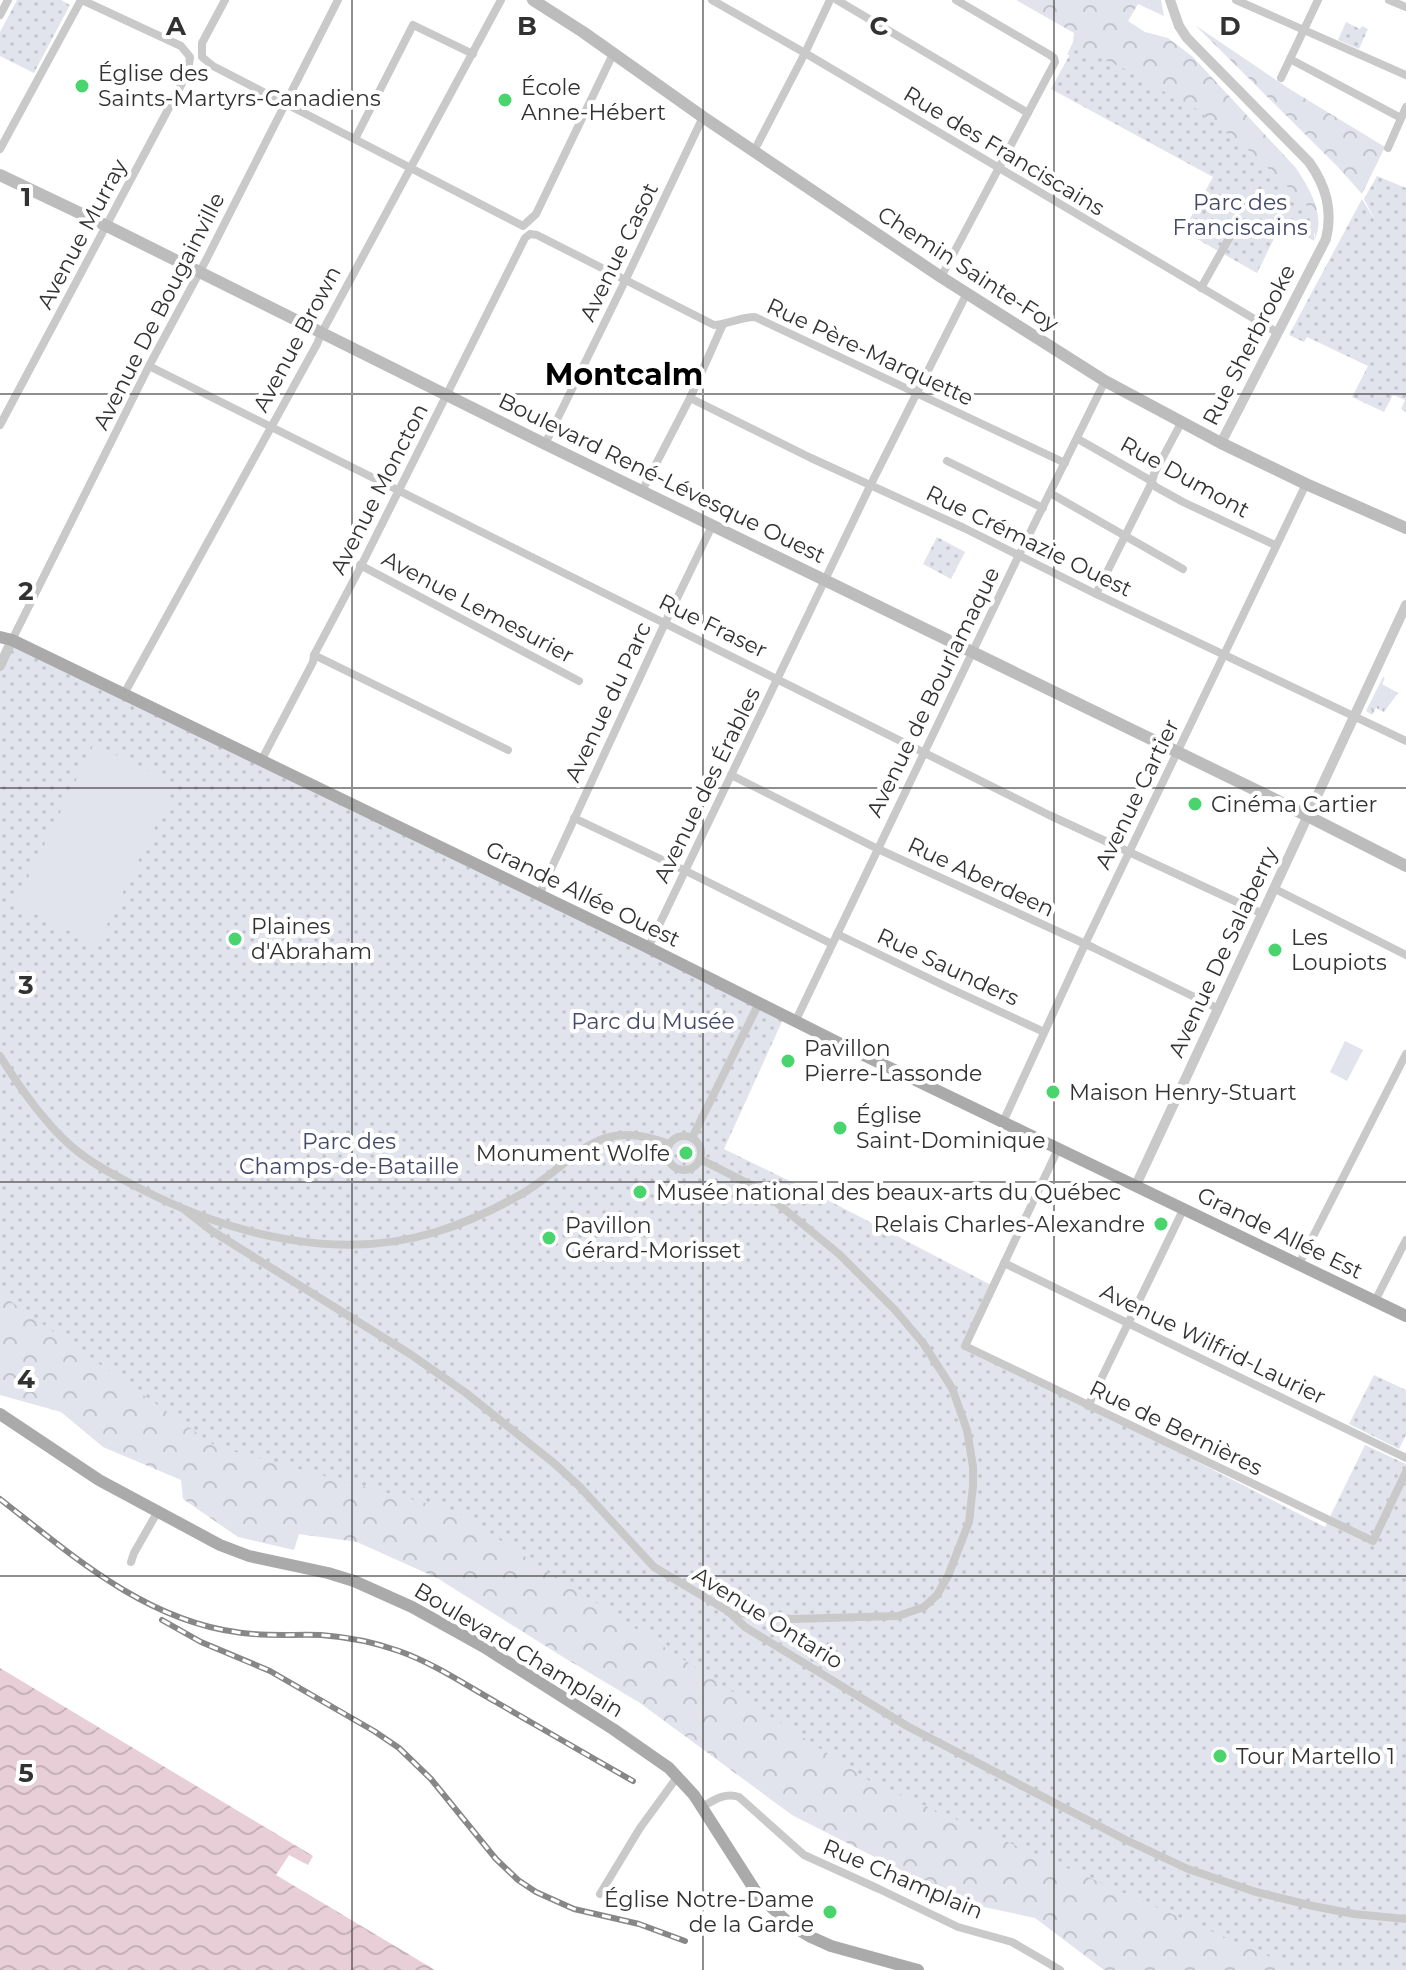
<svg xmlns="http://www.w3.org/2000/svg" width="1406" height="1970" font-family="Montserrat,sans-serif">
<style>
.grass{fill:url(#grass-tufts)}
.forest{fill:url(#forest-crowns)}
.park{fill:url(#park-dots)}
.pitch{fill:#e2e4ed}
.water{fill:url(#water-waves)}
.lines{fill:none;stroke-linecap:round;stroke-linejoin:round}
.minor{stroke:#c9c9c9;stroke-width:8}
.tertiary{stroke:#c9c9c9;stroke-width:10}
.secondary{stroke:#bcbcbc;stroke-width:12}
.primary{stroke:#aaa;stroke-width:12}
.rail-casing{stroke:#878787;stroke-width:6}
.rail{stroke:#fff;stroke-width:3;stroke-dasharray:9;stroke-linecap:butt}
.grid{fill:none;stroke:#323232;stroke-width:2;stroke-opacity:0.55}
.poi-dot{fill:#49d46d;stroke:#fff;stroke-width:3}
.labels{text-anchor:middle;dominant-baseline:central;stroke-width:8;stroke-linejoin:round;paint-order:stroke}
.poi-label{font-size:22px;fill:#323232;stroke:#fff;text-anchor:start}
.street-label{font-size:22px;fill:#323232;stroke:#fff}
.park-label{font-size:22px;fill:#43496a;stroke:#fff}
.district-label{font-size:30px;font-weight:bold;fill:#000;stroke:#fff}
.grid-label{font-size:26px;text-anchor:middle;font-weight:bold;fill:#323232;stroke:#fff;stroke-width:8;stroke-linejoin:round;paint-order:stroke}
</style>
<defs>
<pattern id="grass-tufts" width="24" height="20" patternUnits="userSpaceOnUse" patternTransform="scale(2)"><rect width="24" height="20" fill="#e2e4ed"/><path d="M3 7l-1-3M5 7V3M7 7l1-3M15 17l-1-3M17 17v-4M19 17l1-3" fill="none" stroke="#c2c4cc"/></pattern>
<pattern id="forest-crowns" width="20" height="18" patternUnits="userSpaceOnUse" patternTransform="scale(2)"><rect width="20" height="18" fill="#e2e4ed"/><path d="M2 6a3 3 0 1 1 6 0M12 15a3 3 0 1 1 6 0" fill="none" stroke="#c2c4cc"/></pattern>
<pattern id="park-dots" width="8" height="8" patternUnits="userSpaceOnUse" patternTransform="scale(2)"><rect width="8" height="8" fill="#e2e4ed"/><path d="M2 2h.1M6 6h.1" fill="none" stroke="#c2c4cc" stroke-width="1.8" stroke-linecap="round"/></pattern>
<pattern id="water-waves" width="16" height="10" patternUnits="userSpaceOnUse" patternTransform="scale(2)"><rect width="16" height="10" fill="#e8ced6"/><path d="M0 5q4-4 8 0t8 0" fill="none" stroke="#c7b1b8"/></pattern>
</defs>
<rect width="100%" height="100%" fill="#fff"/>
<!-- grass -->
<path class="grass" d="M1383,677L1385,678L1382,684L1398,693L1384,712L1376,708L1372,715L1366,711Z"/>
<!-- forest -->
<g class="forest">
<path d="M1016,0H1161L1164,16L1138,4L1128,21L1145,32L1168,38L1193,57L1296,168C1309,188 1327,216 1314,241L1315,233L1308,237L1282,222L1257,273L1268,210L1079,55H1067L1073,42L1074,33Z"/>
<path d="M1195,25L1288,88L1385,147L1362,194L1337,166Z"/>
<path d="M0,1189L1406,1970H1104L1035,1918L965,1903L792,1815L640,1703L563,1657L437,1578L357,1542L299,1534L294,1550L238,1537L183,1499L181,1480L103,1447L61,1412L0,1395Z"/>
</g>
<!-- park -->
<g class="park">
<path d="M17,0H61L70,5L34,73L0,56V32Z"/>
<path d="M1346,22L1360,29L1362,26L1368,29L1359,49L1338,40Z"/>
<path d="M1076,43L1087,52L1136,74L1153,86L1191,105L1252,153L1314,212V241L1282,222L1257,273L1183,231L1213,177L1051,89Z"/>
<path d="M1377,176L1406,188V412L1401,409L1405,400L1393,395L1384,412L1352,397L1368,366L1307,337L1304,342L1289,335L1362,199L1375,220L1364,199Z"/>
<path d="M937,537L965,552L951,579L923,564Z"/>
<path d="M16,639L785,1015L724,1149L816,1194L993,1286L965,1346L1088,1406L1325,1527L1365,1445L1406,1464V1970H1300L873,1783L455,1511L217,1447L0,1294V671Z"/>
<path d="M1374,1375L1406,1390V1435L1399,1449L1349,1424Z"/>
</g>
<!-- pitch -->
<g class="pitch">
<path d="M94,744L176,784L97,945L15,904Z"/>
<path d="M1345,1041L1363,1050L1347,1081L1330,1072Z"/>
</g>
<!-- water -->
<path class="water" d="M0,1668L313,1856L308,1865L289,1855L276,1875L435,1970H0Z"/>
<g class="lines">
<!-- minor -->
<g class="minor">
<path d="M225,0L202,43V57L213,66L523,226L536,214L613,54"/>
<path d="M712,0L805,53L1278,333"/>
<path d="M837,0L1028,113"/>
<path d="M1236,0L1406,75"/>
<path d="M1389,0L1406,7"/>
<path d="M0,15L8,0"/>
<path d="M1290,59L1401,118"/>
<path d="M1281,78L1318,0"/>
<path d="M355,139L413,25L473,54"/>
<path d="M1388,148L1406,107"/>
<path d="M0,149L81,0"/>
<path d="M754,151L805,53L830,0"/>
<path d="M941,277L1055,62L1054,58L1050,55L956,0"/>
<path d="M1201,288L1232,233"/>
<path d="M149,366L1049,815L1263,914"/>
<path d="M690,398L811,458L964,528L1096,594L1406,741"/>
<path d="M0,425L188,72L190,57L181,46L82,0"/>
<path d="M1078,439L1148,479L1156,487L1183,502L1275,545"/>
<path d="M545,444L625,281L703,117"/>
<path d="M947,461L1043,508"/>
<path d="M642,491L690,398L723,324"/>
<path d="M1050,493L1183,569"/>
<path d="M360,565L579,681"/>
<path d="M1096,594L1152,482L1154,474L1181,423"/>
<path d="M12,640L149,366L206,260L338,0"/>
<path d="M314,655L508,750"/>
<path d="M124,694L317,344L321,334L501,0"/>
<path d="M261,761L313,662L314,655L359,570L525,238L530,234L537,235L714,325C728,324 741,317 755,317L1065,463"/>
<path d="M731,775L878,849L1094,948L1219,1009"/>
<path d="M574,818L686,871L832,944"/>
<path d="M1275,889L1406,955"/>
<path d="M539,895L665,623L712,526"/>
<path d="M837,934L947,987L1044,1032"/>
<path d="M648,948L871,484L967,293"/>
<path d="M796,1020L1019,555L1105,381"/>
<path d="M0,1056C20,1088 43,1121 71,1146C93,1165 118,1177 143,1190C232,1235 338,1262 436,1232C465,1223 499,1207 525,1192C580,1158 596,1116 669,1144"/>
<path d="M1003,1122L1085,944L1306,484"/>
<circle cx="684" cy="1153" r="17"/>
<path d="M692,1138L759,1003"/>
<path d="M1058,1149L965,1346L1373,1541L1406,1472"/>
<path d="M700,1159L761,1190L839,1254L895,1310L923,1343L952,1388L967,1430L973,1467V1486L969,1522L948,1576L937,1595L924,1607L898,1616L791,1619L728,1612"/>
<path d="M185,1210L212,1231L410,1354L466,1393L555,1464L580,1487L654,1567L728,1611L745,1627L907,1726L1126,1840L1188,1869L1256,1892L1313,1906L1354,1914L1406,1919"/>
<path d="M1004,1263L1406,1458"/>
<path d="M1299,1264L1406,1054"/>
<path d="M1375,1301L1406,1240"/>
<path d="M1088,1406L1184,1208"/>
<path d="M131,1562L134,1553L158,1511"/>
<path d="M702,1807C714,1800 725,1792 739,1797L804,1855L879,1889L958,1927L1012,1942L1060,1970"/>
<path d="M600,1894L640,1828L678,1776"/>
</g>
<!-- tertiary -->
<g class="tertiary">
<path d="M1170,0L1179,26L1187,38L1309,162C1326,186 1333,210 1326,239L1221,443"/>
<path d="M0,666L12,640"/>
<path d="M1136,1185L1406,605"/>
</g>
<!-- secondary -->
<g class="secondary">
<path d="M533,0L583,32L703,117L941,277L1105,381L1221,443L1306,484L1406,528"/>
<path d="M0,175L107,226L545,444L1268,796L1406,866"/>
</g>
<!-- primary -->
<g class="primary">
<path d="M0,637L12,640L637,942L857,1052L1406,1316"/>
<path d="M0,1414L99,1480L220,1545L249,1556L328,1573L354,1581L412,1607L484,1647L613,1729L669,1768L694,1795L758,1895L791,1925L811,1937L831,1946L918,1970"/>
</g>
<defs>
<g id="rail">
<path d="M0,1499C72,1555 143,1619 236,1632C264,1637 293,1634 321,1635C347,1637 374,1642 399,1651C433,1663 464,1684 496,1702C541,1728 587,1755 633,1781"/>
<path d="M162,1620L201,1642L270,1671L374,1731L399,1748L431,1779L496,1859L518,1880L536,1892L574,1909L639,1924L685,1941"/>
</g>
</defs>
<!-- rail casing -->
<use href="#rail" class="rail-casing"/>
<!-- rail -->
<use href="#rail" class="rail"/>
</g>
<!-- grid -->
<path class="grid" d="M352,0V1970M703,0V1970M1054,0V1970M0,394H1406M0,788H1406M0,1182H1406M0,1576H1406"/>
<!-- markers -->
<g class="poi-dot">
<circle cx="82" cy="86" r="8"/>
<circle cx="505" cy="100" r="8"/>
<circle cx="1195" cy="804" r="8"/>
<circle cx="235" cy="939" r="8"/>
<circle cx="1275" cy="950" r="8"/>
<circle cx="788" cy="1061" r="8"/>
<circle cx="1053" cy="1092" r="8"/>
<circle cx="840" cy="1128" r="8"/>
<circle cx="686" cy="1153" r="8"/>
<circle cx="640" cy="1192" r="8"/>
<circle cx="1161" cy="1224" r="8"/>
<circle cx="549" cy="1238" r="8"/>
<circle cx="1220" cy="1756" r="8"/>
<circle cx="830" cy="1912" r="8"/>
</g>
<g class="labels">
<!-- poi labels -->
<g class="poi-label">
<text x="98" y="73">Église des<tspan x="98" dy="25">Saints-Martyrs-Canadiens</tspan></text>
<text x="521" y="87">École<tspan x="521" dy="25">Anne-Hébert</tspan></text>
<text x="1211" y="804">Cinéma Cartier</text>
<text x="251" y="926">Plaines<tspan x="251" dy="25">d'Abraham</tspan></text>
<text x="1291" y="937">Les<tspan x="1291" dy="25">Loupiots</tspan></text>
<text x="804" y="1048">Pavillon<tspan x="804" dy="25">Pierre-Lassonde</tspan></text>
<text x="1069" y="1092">Maison Henry-Stuart</text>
<text x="856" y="1115">Église<tspan x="856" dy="25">Saint-Dominique</tspan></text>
<text x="670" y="1153" text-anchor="end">Monument Wolfe</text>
<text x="656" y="1192">Musée national des beaux-arts du Québec</text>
<text x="1145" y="1224" text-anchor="end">Relais Charles-Alexandre</text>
<text x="565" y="1225">Pavillon<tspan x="565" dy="25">Gérard-Morisset</tspan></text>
<text x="1236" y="1756">Tour Martello 1</text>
<text x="814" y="1899" text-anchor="end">Église Notre-Dame<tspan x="814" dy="25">de la Garde</tspan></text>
</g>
<!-- street labels -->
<g class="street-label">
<text transform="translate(1004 151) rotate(31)">Rue des Franciscains</text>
<text transform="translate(82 234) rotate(-62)">Avenue Murray</text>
<text transform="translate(619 252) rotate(-64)">Avenue Casot</text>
<text transform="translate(968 269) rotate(33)">Chemin Sainte-Foy</text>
<text transform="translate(159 311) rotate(-63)">Avenue De Bougainville</text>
<text transform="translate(297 339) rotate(-62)">Avenue Brown</text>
<text transform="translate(1249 345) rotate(-63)">Rue Sherbrooke</text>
<text transform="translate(870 352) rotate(25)">Rue Père-Marquette</text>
<text transform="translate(1185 477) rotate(29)">Rue Dumont</text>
<text transform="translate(662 478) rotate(26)">Boulevard René-Lévesque Ouest</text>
<text transform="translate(379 489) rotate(-63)">Avenue Moncton</text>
<text transform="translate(1029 541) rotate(26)">Rue Crémazie Ouest</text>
<text transform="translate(478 607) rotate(28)">Avenue Lemesurier</text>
<text transform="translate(713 626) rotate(26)">Rue Fraser</text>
<text transform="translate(933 692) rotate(-64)">Avenue de Bourlamaque</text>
<text transform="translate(608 702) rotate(-65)">Avenue du Parc</text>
<text transform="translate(707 785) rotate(-64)">Avenue des Érables</text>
<text transform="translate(1137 794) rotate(-64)">Avenue Cartier</text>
<text transform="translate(981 877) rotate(25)">Rue Aberdeen</text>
<text transform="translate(583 894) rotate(26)">Grande Allée Ouest</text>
<text transform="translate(1223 952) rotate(-65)">Avenue De Salaberry</text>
<text transform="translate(948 967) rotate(25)">Rue Saunders</text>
<text transform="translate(1280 1233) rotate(26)">Grande Allée Est</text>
<text transform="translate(1213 1344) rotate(26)">Avenue Wilfrid-Laurier</text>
<text transform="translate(1176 1428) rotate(26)">Rue de Bernières</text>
<text transform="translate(768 1618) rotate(32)">Avenue Ontario</text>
<text transform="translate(519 1650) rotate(31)">Boulevard Champlain</text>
<text transform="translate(903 1879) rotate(23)">Rue Champlain</text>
</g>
<!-- park labels -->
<g class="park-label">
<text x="1240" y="202">Parc des<tspan x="1240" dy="25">Franciscains</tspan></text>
<text x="653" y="1021">Parc du Musée</text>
<text x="349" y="1141">Parc des<tspan x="349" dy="25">Champs-de-Bataille</tspan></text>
</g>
<!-- district labels -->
<g class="district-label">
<text x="624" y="374">Montcalm</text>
</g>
</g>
<g class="grid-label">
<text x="176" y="35">A</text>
<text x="527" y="35">B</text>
<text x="879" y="35">C</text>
<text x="1230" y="35">D</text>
<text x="26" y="206">1</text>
<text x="26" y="600">2</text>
<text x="26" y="994">3</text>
<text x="26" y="1388">4</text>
<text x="26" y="1782">5</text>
</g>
</svg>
